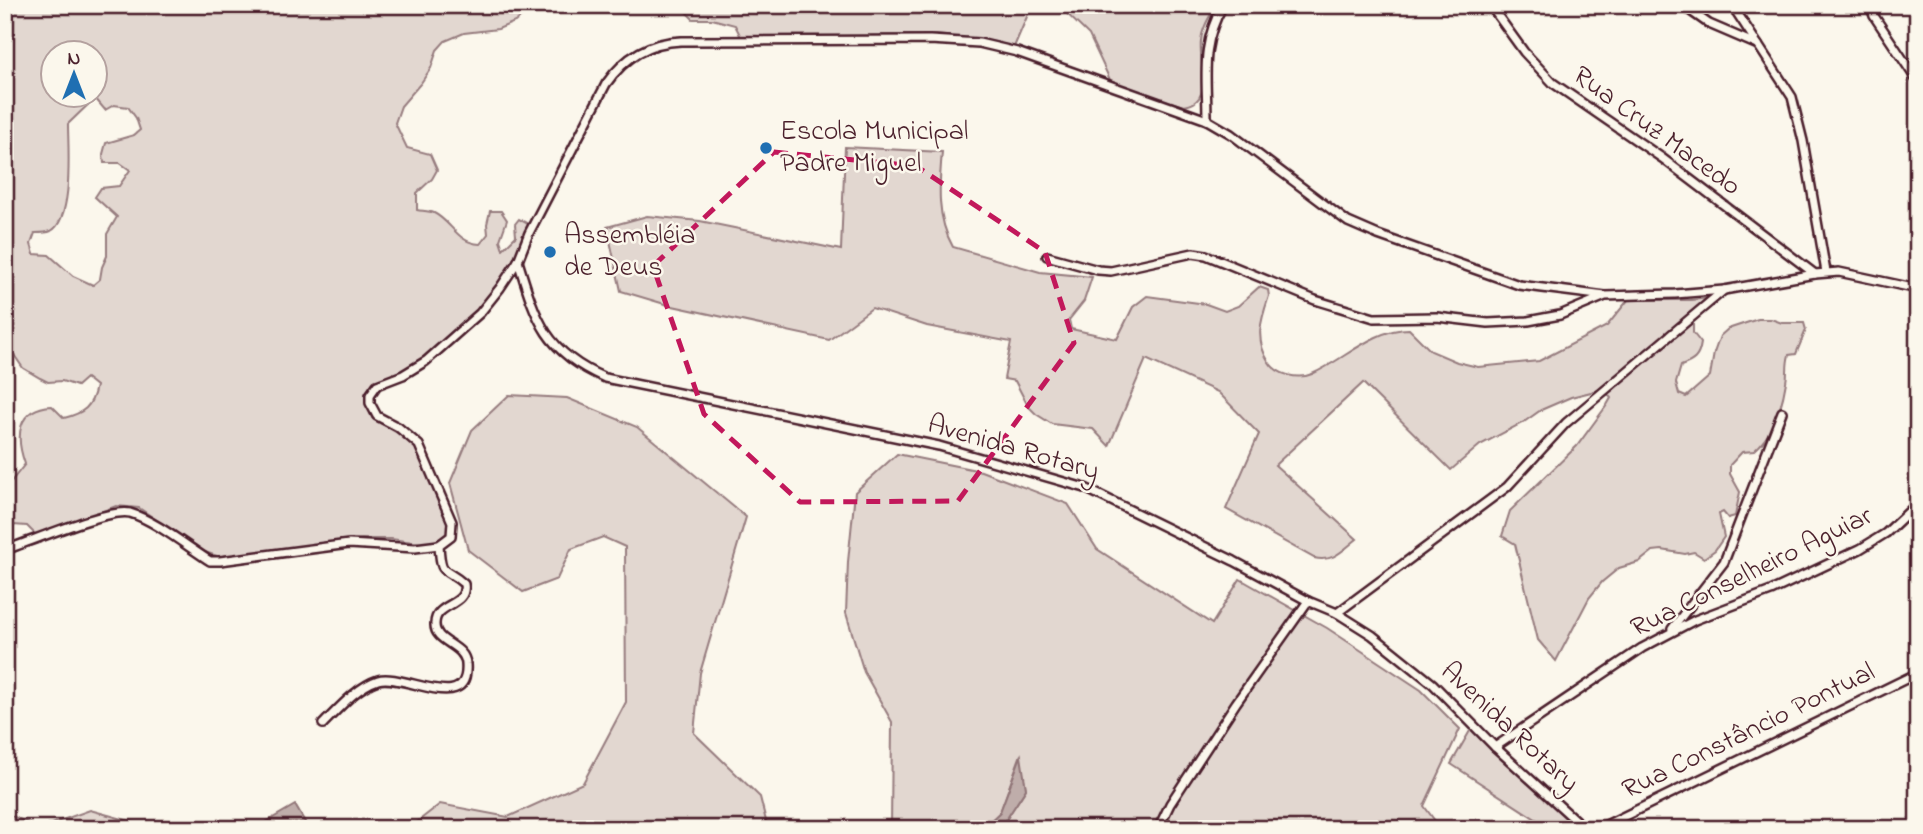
<svg xmlns="http://www.w3.org/2000/svg" width="1923" height="834" font-family="'Indie Flower',sans-serif">
<style>
.green{fill:#e2d7d0;stroke:#967b7e;stroke-width:2;fill-rule:evenodd}
.water{fill:#bfadaa;stroke:#907477;stroke-width:2}
.lines{fill:none;stroke-linecap:round;stroke-linejoin:round}
.street-casing{stroke:#4a1f2b;stroke-width:12}
.street{stroke:#fbf7ec;stroke-width:7}
.marked{fill:none;stroke:#c2185b;stroke-width:5;stroke-dasharray:14 9;stroke-linejoin:round}
.poi-dot{fill:#1f6fb2;stroke:#fbf7ec;stroke-width:2.5}
.labels{text-anchor:middle;dominant-baseline:central;stroke-width:5;stroke-linejoin:round;paint-order:stroke}
.poi-label{font-size:28px;fill:#4a1f2b;stroke:#fbf7ec;text-anchor:start}
.street-label{font-size:28px;fill:#4a1f2b;stroke:#fbf7ec}
</style>
<rect width="100%" height="100%" fill="#fbf7ec"/>
<filter id="ink" filterUnits="userSpaceOnUse"><feTurbulence type="fractalNoise" baseFrequency=".0143" numOctaves="2"/><feDisplacementMap in="SourceGraphic" scale="14" xChannelSelector="R" yChannelSelector="G"/><feConvolveMatrix kernelMatrix="1 2 1 2 8 2 1 2 1" color-interpolation-filters="sRGB"/></filter>
<g filter="url(#ink)">
<!-- green -->
<g class="green">
<path d="M5,5H536L515,22L498,29L464,33L445,41L437,50L431,68L421,83L401,106L395,123L407,148L430,154L437,170L432,179L417,193V210C422,211 429,211 434,213C452,222 457,243 480,244L488,234L487,224L490,211H501L507,220L500,240L503,249L516,236L515,224L519,219L530,225L511,266L478,310L423,358L403,371L372,384L367,391L365,400L372,418L409,440L419,451L448,523V531L444,537L428,544L391,539H362L220,557L202,551L139,508L116,506L37,536L27,526L13,525L5,521C5,507 12,498 10,483L25,464C15,436 17,408 52,406L64,418C84,413 92,407 96,386L86,378L77,386L62,381L48,382L40,378L23,368L12,352H5ZM52,52H94V94H52ZM95,98L105,110L114,105L128,107L136,118L140,130L134,135L106,143L103,154L104,163H120L130,170L119,186L101,188L95,197L117,217L107,234V256L102,267L100,279L93,285L73,276L49,255L34,254L31,244L35,233C40,233 47,233 51,231C74,218 68,147 68,124Z"/>
<path d="M686,5H1032L1014,47L995,42L937,35L741,37L735,25L712,19H693L683,9Z"/>
<path d="M1058,5H1216C1210,16 1202,28 1201,41C1198,62 1215,104 1183,106L1111,82L1089,35Z"/>
<path d="M845,147L942,152C939,185 936,217 953,247L1040,272L1092,277L1084,301L1069,320L1071,329L1117,339L1133,307L1147,296L1206,304L1225,311L1238,306L1259,287L1268,290L1269,296C1261,320 1254,339 1269,362C1277,375 1298,380 1312,374C1344,360 1373,329 1409,329L1431,351L1457,362L1478,367L1539,361L1607,326L1628,300H1692L1709,298L1599,390L1571,397L1541,410L1524,422L1480,445L1451,470L1363,383L1275,465L1357,539C1343,550 1333,563 1314,558L1226,509L1259,434L1218,392L1146,359L1109,446L1093,429L1052,424L1036,414L1028,406L1015,381L1004,379L1011,342L927,326L872,308L829,340L668,305L621,291L607,227L647,216L700,221L841,250Z"/>
<path d="M1758,319H1771L1782,323H1804L1806,330L1796,354L1789,355C1786,365 1788,372 1786,382C1782,407 1774,434 1754,451L1742,452L1730,465V474L1740,492L1735,516L1728,518L1723,512L1719,514L1724,537L1715,550L1704,558L1694,552L1685,554L1662,550L1653,551L1639,562L1619,568L1602,582L1589,598L1556,661L1538,640L1515,544L1502,536L1510,511L1577,446L1607,405L1611,398L1606,392L1693,322V333L1701,343C1699,358 1694,361 1681,366L1676,383L1679,394L1686,397L1710,376L1714,353L1720,336L1728,329Z"/>
<path d="M509,395L567,398L637,427L746,517L700,673L694,733L760,797L768,829H408L440,804L508,817L583,783L626,702L625,547L603,537L571,549L557,579L523,592L468,550L450,483L472,430Z"/>
<path d="M897,454L981,471L1068,504L1097,549L1212,624L1240,579L1327,628L1421,690L1460,729L1424,806L1441,829H1000L1026,789L1020,757L1000,812L982,829H891L892,722L864,672L846,613L848,562L855,492Z"/>
<path d="M1471,729L1577,828L1576,829H1551L1451,764Z"/>
<path d="M90,810L159,829H5V813L40,828Z"/>
</g>
<!-- water -->
<g class="water">
<path d="M1021,756L1026,789L1000,829H982L1000,812Z"/>
<path d="M295,805L309,829H254Z"/>
</g>
<g class="lines">
<defs>
<g id="street">
<path d="M1490,5L1524,52L1553,83L1662,158L1815,274"/>
<path d="M1682,5L1709,24L1758,45"/>
<path d="M1732,5L1792,97L1803,141L1826,272"/>
<path d="M1870,5L1874,16L1918,82"/>
<path d="M1207,120C1207,75 1200,46 1223,5"/>
<path d="M1047,256L1098,270L1111,271L1193,253L1206,255L1315,300L1374,318L1437,317L1488,323L1528,321L1560,315L1603,297"/>
<path d="M518,261C536,320 545,352 605,378L939,446L1085,488L1234,561L1308,601L1337,613L1372,635L1433,684L1495,747L1585,829"/>
<path d="M5,550C30,542 109,508 130,513C154,520 188,547 210,561H220L349,544L415,548L439,545"/>
<path d="M1337,613L1507,487L1566,423L1724,290"/>
<path d="M1672,629L1724,562L1782,412"/>
<path d="M323,724C339,708 357,687 378,680C403,672 470,716 466,664C465,644 434,643 435,624C435,602 468,607 464,584C444,566 441,578 439,545L451,536L452,522L419,445L398,427L377,416L370,403V395L377,385L403,375L426,361L480,313L500,288L518,261L529,233L606,84C624,58 649,42 681,41L930,40L979,43L1017,52L1207,120L1231,134L1348,222L1378,235L1519,285L1605,296L1675,294L1724,290L1815,274L1839,272L1918,289"/>
<path d="M1495,747L1642,648L1695,620L1771,591L1860,549L1886,533L1918,503"/>
<path d="M1158,829L1170,804L1236,703L1308,601"/>
<path d="M1598,829L1918,673"/>
</g>
</defs>
<!-- street casing -->
<use href="#street" class="street-casing"/>
<!-- street -->
<use href="#street" class="street"/>
</g>
</g>
<!-- marked area -->
<path class="marked" d="M774,152L916,166L1045,252L1074,343L958,501L800,502L704,414L653,266Z"/>
<!-- markers -->
<g class="poi-dot">
<circle cx="766" cy="148" r="7"/>
<circle cx="550" cy="252" r="7"/>
</g>
<g class="labels">
<!-- poi labels -->
<g class="poi-label">
<text x="780" y="132">Escola Municipal<tspan x="780" dy="32">Padre Miguel</tspan></text>
<text x="564" y="236">Assembléia<tspan x="564" dy="32">de Deus</tspan></text>
</g>
<!-- street labels -->
<g class="street-label">
<text transform="translate(1656 132) rotate(36)">Rua Cruz Macedo</text>
<text transform="translate(1013 449) rotate(16)">Avenida Rotary</text>
<text transform="translate(1752 573) rotate(-26)">Rua Conselheiro Aguiar</text>
<text transform="translate(1509 728) rotate(43)">Avenida Rotary</text>
<text transform="translate(1749 732) rotate(-26)">Rua Constâncio Pontual</text>
</g>
</g>
<!-- margin -->
<rect width="1923" height="834" fill="none" stroke="#fbf7ec" stroke-width="28"/>
<rect x="14" y="14" width="1895" height="806" fill="none" stroke="#4a1f2b" stroke-width="2.5" filter="url(#ink)"/>
<!-- north arrow -->
<g transform="translate(74 74)"><circle r="33" fill="#fbf7ec" stroke="#b4a19f" stroke-width="2"/>
<path d="M0-5L12 26L0 18L-12 26Z" fill="#1f6fb2"/>
<text y="-10" font-size="19" font-weight="bold" text-anchor="middle" fill="#4a1f2b">N</text>
</g>
</svg>
